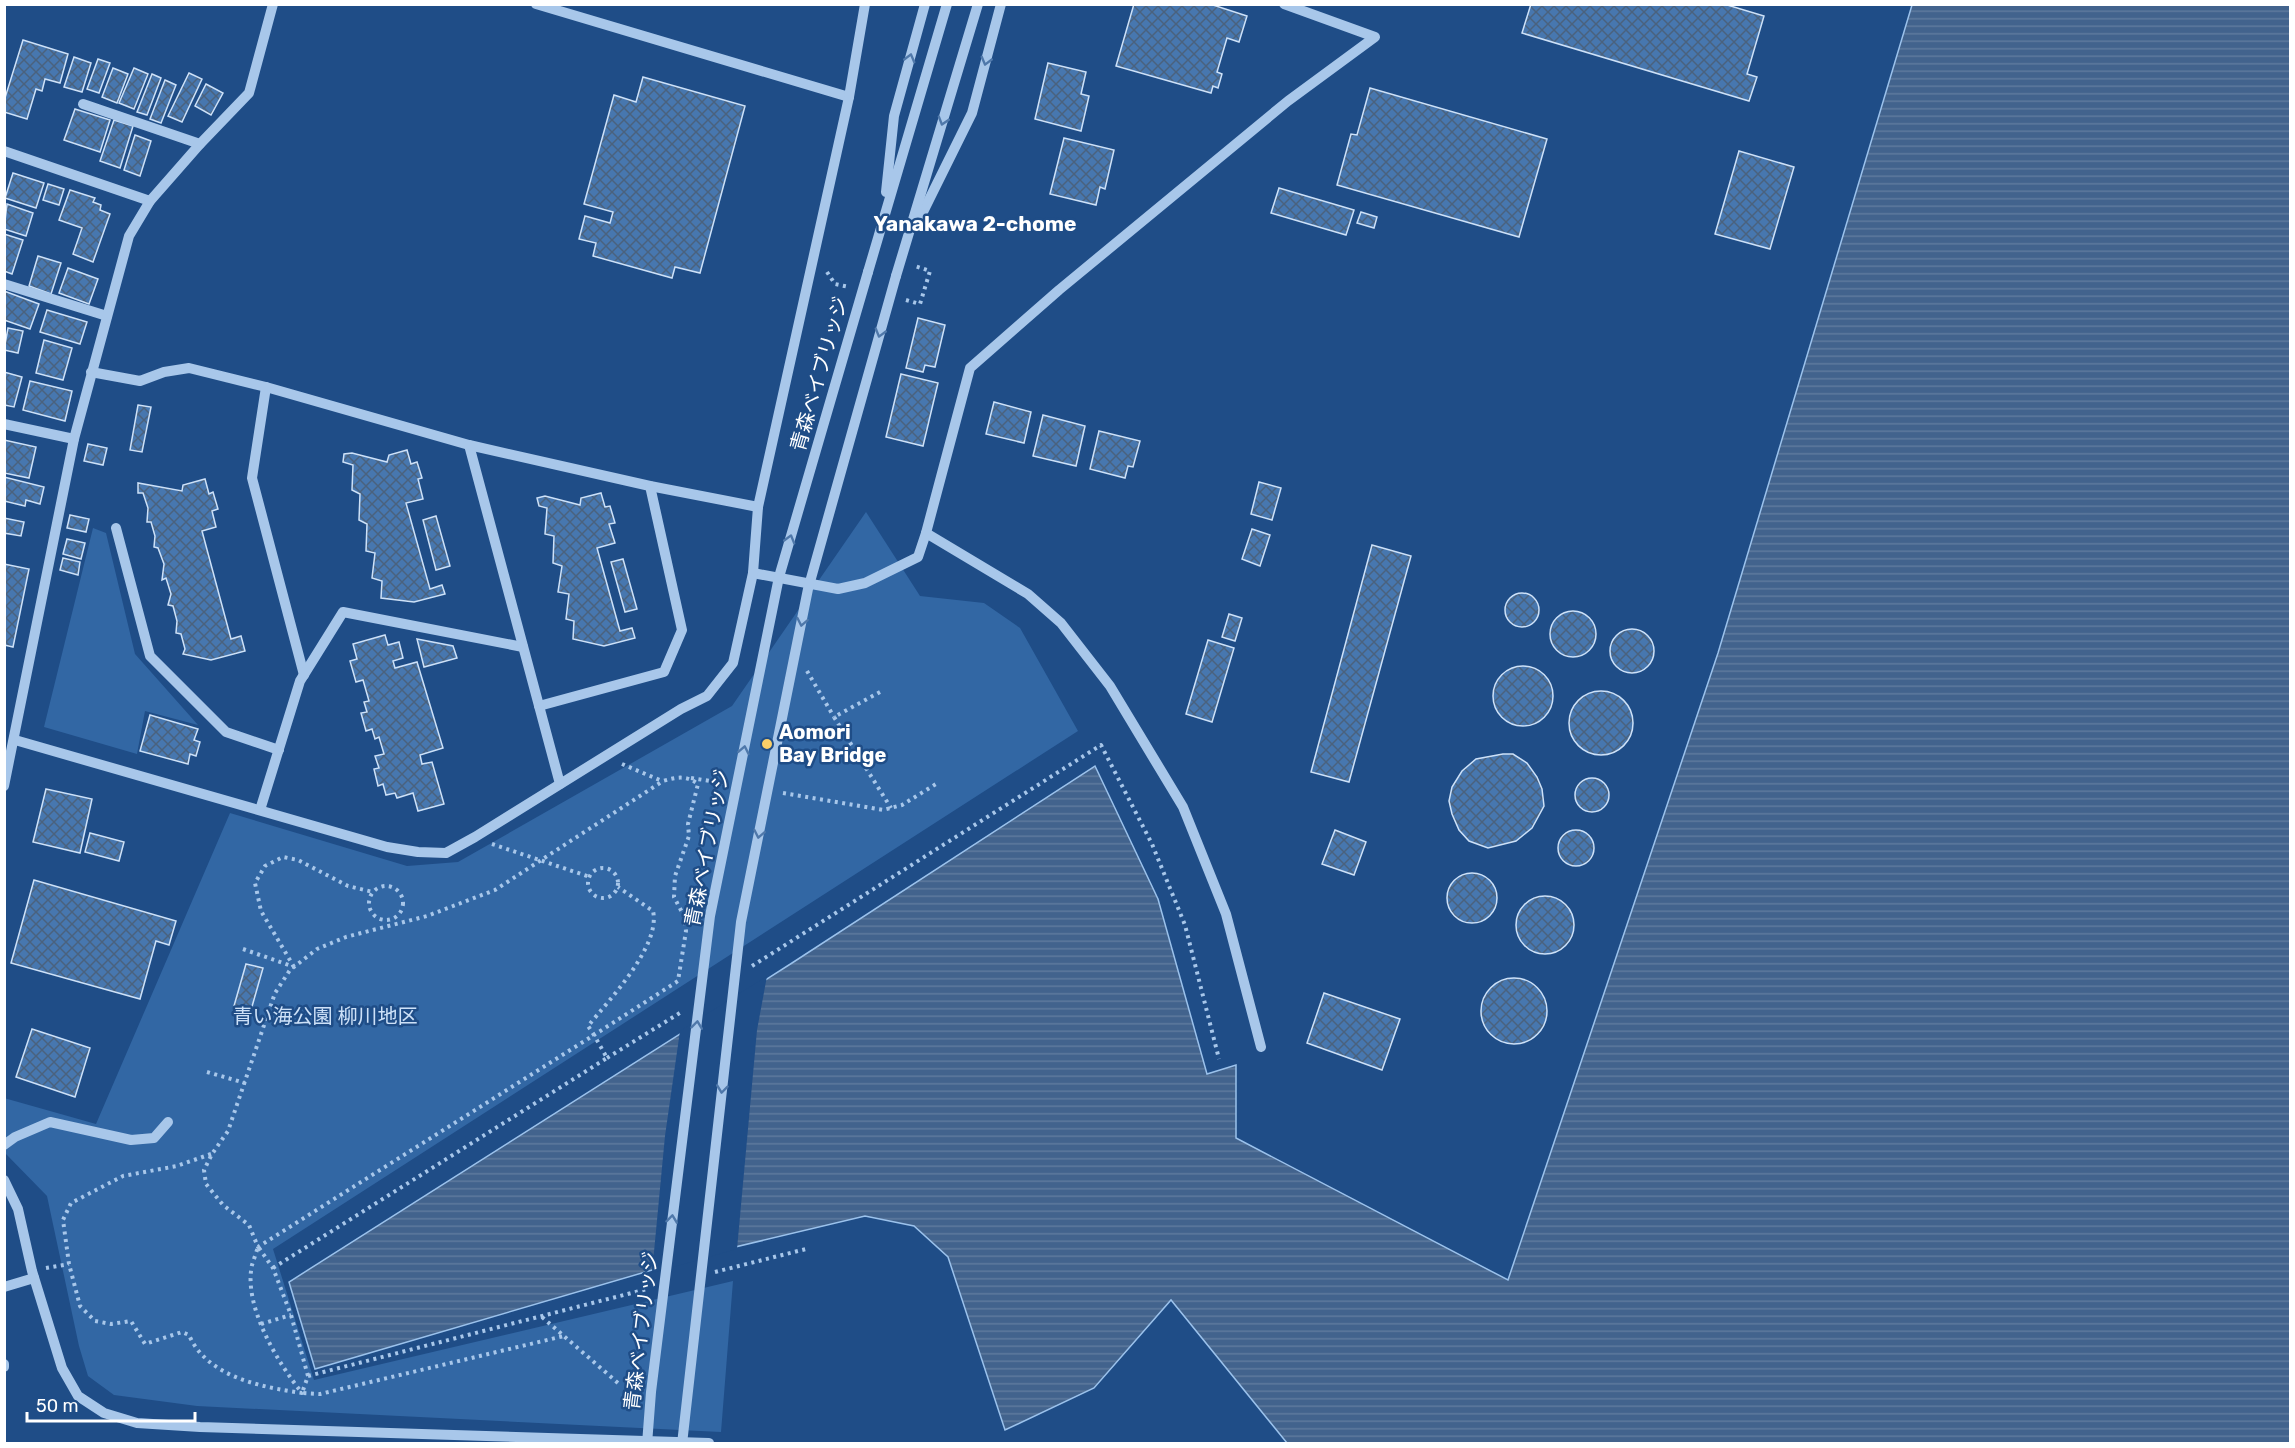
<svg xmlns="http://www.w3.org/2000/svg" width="2295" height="1448" font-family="Rubik,'Noto Sans JP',sans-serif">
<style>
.park{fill:#3267a4}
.water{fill:url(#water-rules);stroke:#9bc2ec;stroke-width:1.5}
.pier{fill:#1f4d87}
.building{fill:url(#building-cross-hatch);stroke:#cde1f8;stroke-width:1.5}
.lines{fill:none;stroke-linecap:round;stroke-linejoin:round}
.path{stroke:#a8c7ea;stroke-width:4;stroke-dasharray:3 4.5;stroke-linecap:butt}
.minor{stroke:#a8c7ea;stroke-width:10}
.minor-bridge{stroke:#a8c7ea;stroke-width:10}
.oneway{stroke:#4f78aa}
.poi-dot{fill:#f9ce68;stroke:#1f4d87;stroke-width:2}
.labels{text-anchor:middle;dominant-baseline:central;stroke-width:5;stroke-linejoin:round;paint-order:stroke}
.street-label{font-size:20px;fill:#fff;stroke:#1f4d87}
.poi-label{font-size:20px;font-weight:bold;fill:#fff;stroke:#1f4d87;text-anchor:start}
.park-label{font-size:20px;fill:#cde1f8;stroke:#1f4d87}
.neighbourhood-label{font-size:21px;font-weight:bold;fill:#fff;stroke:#1f4d87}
</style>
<defs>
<pattern id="water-rules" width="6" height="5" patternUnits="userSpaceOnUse" patternTransform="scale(1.5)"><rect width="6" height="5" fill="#42638d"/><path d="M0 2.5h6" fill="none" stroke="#5e7a9e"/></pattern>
<pattern id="building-cross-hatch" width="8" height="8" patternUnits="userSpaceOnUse" patternTransform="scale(1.5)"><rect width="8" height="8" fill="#4777af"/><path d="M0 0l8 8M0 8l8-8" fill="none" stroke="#4a627e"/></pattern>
</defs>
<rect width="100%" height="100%" fill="#1f4d87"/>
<!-- park -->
<g class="park">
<path d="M866,512L920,596L984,603L1020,628L1078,731L273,1249L314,1380L733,1281L721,1432L197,1406L114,1395L88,1376L79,1346L47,1196L5,1153L4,1098L96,1124L230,813L407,866L458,862L732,706Z"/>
<path d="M93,528L106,533L135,654L198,725L145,711L137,754L44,727Z"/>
</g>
<!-- water -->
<path class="water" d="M1912,5H2290V1443H1287L1171,1300L1094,1388L1005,1430L948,1257L914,1226L865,1216L710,1253L315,1369L289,1282L792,963L1095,766L1158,899L1207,1074L1236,1065V1138L1508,1280L1718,653Z"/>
<!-- pier -->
<path class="pier" d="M767,976L757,1030L737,1249L652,1273L665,1136L680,1031Z"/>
<!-- building -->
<g class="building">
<path d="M1134,4H1210L1247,16L1239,42L1227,38L1217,72L1222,74L1218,88L1213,86L1211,93L1116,66Z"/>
<path d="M1531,4H1724L1764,16L1747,74L1757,77L1749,101L1522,33Z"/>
<path d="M23,40L68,54L60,83L45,79L42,91L36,89L27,119L4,112V101Z"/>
<path d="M74,57L91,63L82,92L64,87Z"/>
<path d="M98,59L110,63L99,93L87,89Z"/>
<path d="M1048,63L1086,72L1081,94L1089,96L1081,131L1035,119Z"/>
<path d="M113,68L128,74L117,103L102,97Z"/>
<path d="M134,68L148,74L134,109L119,103Z"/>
<path d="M189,73L202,79L182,122L168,116Z"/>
<path d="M152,74L161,78L147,115L137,112Z"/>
<path d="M643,77L745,106L700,273L675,267L672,278L593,256L596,243L579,239L585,216L610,223L613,212L584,204L614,95L636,102Z"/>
<path d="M165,80L176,85L161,123L150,119Z"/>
<path d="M206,84L223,93L211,115L195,106Z"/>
<path d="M1370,88L1547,139L1519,237L1337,185L1351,134L1357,135Z"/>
<path d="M75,109L110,120L100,152L64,140Z"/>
<path d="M114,120L133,126L120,168L100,161Z"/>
<path d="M135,135L151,141L140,176L124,170Z"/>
<path d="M1064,138L1114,150L1105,189L1100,187L1096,205L1050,194Z"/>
<path d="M1739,151L1794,167L1770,249L1715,234Z"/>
<path d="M13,173L44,183L36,208L5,198Z"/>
<path d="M48,184L64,189L59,205L43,200Z"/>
<path d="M1279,188L1354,210L1346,235L1271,213Z"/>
<path d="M70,190L95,198L93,202L101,205L100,210L110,214L93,262L73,254L82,228L59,220Z"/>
<path d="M7,204L33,213L26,236L4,229Z"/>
<path d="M1361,212L1377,217L1374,228L1357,223Z"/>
<path d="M4,234L23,240L12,274L4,271Z"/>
<path d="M38,256L61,263L51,294L29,286Z"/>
<path d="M68,268L98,279L89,304L59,293Z"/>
<path d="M4,291L39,304L30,329L4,320Z"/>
<path d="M47,310L87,322L80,344L40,332Z"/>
<path d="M918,318L945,325L935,367L925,365L923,372L906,368Z"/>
<path d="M8,328L23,331L18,353L4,350Z"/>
<path d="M44,340L72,348L63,380L36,373Z"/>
<path d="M4,372L22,377L14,407L4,405Z"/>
<path d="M901,374L938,383L923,446L886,437Z"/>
<path d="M30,381L72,391L65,421L23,410Z"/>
<path d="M994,402L1031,412L1024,443L986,434Z"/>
<path d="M138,405L151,407L142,452L130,450Z"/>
<path d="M1043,415L1085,426L1076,466L1033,456Z"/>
<path d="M1099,431L1140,441L1133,467L1128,466L1125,478L1090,469Z"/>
<path d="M4,440L36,447L29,478L4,473Z"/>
<path d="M88,444L107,448L103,465L84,461Z"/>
<path d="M407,450L411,464L417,462L422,478L418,479L423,499L406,503L430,589L442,585L445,594L414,602L381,598L382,581L372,578L375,553L366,551L367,524L359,520L360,494L352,490L353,465L343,462L344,454L352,453L387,462L389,455Z"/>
<path d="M4,477L44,487L40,504L26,500L25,506L4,501Z"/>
<path d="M205,479L209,494L213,492L218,509L212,511L216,527L202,531L231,639L241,636L245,651L211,660L183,654L185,649L181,634L176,633L177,621L173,606L168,605L171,594L166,578L162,580L164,564L158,548L154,547L155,536L151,522H147L148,508L143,493H138V483L182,491L183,485Z"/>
<path d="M1259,482L1281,488L1272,520L1251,514Z"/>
<path d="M601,493L605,507L610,506L615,523L609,524L615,543L597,548L620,631L632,628L635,638L604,646L573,639L574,621L566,619L569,594L558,592L562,566L553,563L554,536L545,534L547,508L539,506L537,498L545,496L580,505L581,498Z"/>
<path d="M70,515L89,519L86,532L67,528Z"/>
<path d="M436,516L450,566L436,570L423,520Z"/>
<path d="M4,518L24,522L21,536L4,533Z"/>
<path d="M1252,529L1270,535L1260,566L1242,559Z"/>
<path d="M67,539L85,543L81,559L63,554Z"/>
<path d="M1372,545L1411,556L1349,782L1311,772Z"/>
<path d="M63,558L80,562L78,575L60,570Z"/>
<path d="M623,559L637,609L625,612L611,562Z"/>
<path d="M4,564L29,569L13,647L4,645Z"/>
<circle cx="1522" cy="610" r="17"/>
<circle cx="1573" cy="634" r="23"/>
<path d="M1229,614L1242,618L1235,641L1222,637Z"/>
<circle cx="1632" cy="651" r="22"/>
<path d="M385,635L388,645L399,642L403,658L393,661L395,668L417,662L443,748L420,755L422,764L432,762L444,804L418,811L413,793L397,798L395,793L386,795L383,784L378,786L374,769L379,768L375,756L384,754L379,737L375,739L372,729L366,731L361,713L367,712L364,702L369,701L363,680L356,682L350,661L357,659L353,644Z"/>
<path d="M417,639L453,646L457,658L424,667Z"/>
<path d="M1208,640L1234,648L1212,722L1186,714Z"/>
<circle cx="1523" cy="696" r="30"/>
<circle cx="1601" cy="723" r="32"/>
<path d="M150,715L198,729L194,740L200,742L196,756L190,754L188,764L140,751Z"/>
<path d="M1503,754H1513L1527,763L1537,777L1542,789L1544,806L1532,828L1516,841L1488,848L1469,841L1459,830L1452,814L1449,801L1452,787L1462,771L1476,759Z"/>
<circle cx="1592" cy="795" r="17"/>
<path d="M46,789L92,799L80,853L33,842Z"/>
<circle cx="1576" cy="848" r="18"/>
<path d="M1335,830L1366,842L1354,875L1322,864Z"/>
<path d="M90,833L124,842L119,861L85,852Z"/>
<circle cx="1472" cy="898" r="25"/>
<path d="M34,880L176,921L169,945L156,941L140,999L11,963Z"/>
<circle cx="1545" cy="925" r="29"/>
<path d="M246,964L263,968L251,1010L234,1006Z"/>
<circle cx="1514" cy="1011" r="33"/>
<path d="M1324,993L1400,1019L1382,1070L1307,1043Z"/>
<path d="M32,1029L90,1048L75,1097L16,1077Z"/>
</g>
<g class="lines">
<!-- path -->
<g class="path">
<path d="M827,272L835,284L849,287"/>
<path d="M906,300L920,304L930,271L915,266"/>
<path d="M807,671L834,717"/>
<path d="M880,692L834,717L891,808"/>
<path d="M622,764L662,781"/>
<path d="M691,778L723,783"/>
<path d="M783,793L883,810L902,805L936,784"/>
<path d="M492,844L590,877"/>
<circle cx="603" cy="883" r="15"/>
<circle cx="386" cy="903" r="17"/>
<path d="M243,949L294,967"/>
<path d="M752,966L1101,745L1152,844L1185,925L1219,1059"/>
<path d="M294,967L261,911L255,883L265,866L283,857L298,860L348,886L373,892"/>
<path d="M607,1058L683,1011"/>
<path d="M207,1072L245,1083"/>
<path d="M211,1154L177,1166L123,1176L71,1203L63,1220L69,1264L80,1306L95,1321L111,1324L131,1321L145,1344L182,1332L189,1335C207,1377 261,1387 302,1393C278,1363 243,1306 252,1265C254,1259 256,1253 258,1247"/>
<path d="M259,1248L273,1268L291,1315L308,1376L302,1393L320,1394L564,1336"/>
<path d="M46,1268L69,1264"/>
<path d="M273,1268L607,1058L594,1035L678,981L686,931L684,916L674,897L675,876L689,836L688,824L698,784C686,775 677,777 663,781L495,890L427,916L346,937L317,949L290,970L275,993L228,1131L212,1154L204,1170L206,1184L223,1205L249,1225L258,1247L594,1035L588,1026C609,1000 661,946 653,911L618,887"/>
<path d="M715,1272L806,1249"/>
<path d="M542,1317L618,1383"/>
<path d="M261,1324L291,1315"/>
<path d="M308,1376L647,1289"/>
</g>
<!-- minor -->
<g class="minor">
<path d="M536,4L849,97"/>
<path d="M83,104L200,144"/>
<path d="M4,151L150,201"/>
<path d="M886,192L894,116L925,4"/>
<path d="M918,222L972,113L1001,4"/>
<path d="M868,272L947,4"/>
<path d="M896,276L978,4"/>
<path d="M4,284L107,316"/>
<path d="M91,372L140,381L164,372L189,368L266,387L469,445L650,486L758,507"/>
<path d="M266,387L252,478L304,675"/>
<path d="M4,424L74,439"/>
<path d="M469,445L560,784"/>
<path d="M116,528L150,656L226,732L279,750"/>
<path d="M926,533L970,368L1059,290L1288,101L1375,37L1284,4"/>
<path d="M753,573L838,589L865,583L918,557L926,533L1028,594L1061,623L1110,686L1183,807L1226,914L1261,1047"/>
<path d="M539,706L664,672L682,630L650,486"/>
<path d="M15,740L387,847L418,852L446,853L475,837L681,709L707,696L733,663L753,573L758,507L849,97L865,4"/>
<path d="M4,786L74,439L129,236L150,201L200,144L249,93L273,4"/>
<path d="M260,810L300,681L343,612L523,647"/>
<path d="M4,1145L15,1137L50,1122L131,1140L154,1138L168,1122"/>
<path d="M4,1180L18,1209L32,1271L62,1368L78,1396L104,1413L137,1423L200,1427L709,1443"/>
<path d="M4,1287L34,1278"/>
<path d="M4,1364V1367"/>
</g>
<!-- minor-bridge -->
<g class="minor-bridge">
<path d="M647,1444L651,1392L710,916L779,577L868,272"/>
<path d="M682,1444L741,922L808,589L896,276"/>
</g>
</g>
<!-- one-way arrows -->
<defs><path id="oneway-chevron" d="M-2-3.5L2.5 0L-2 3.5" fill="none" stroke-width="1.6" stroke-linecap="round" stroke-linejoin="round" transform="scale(1.5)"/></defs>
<g class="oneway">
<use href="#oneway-chevron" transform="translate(910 58) rotate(-75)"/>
<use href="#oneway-chevron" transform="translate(986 61) rotate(105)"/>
<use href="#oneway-chevron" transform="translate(943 121) rotate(107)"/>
<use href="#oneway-chevron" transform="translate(880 333) rotate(106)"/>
<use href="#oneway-chevron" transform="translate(790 539) rotate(-74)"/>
<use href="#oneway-chevron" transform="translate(802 622) rotate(101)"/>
<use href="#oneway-chevron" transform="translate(744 750) rotate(-79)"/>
<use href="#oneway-chevron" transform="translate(759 834) rotate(101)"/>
<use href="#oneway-chevron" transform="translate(697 1025) rotate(-83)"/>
<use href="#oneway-chevron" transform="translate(722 1089) rotate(97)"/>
<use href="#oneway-chevron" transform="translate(672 1219) rotate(-83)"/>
</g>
<!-- markers -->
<circle class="poi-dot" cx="767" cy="744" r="6"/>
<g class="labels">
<!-- street labels -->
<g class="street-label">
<text transform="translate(819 374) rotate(-74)">青森ベイブリッジ</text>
<text transform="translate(707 848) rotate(-79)">青森ベイブリッジ</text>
<text transform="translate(641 1331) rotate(-83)">青森ベイブリッジ</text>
</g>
<!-- poi labels -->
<g class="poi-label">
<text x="779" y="732">Aomori<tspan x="779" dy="23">Bay Bridge</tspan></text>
</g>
<!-- park labels -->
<g class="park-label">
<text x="325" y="1016">青い海公園 柳川地区</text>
</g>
<!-- neighbourhood labels -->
<g class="neighbourhood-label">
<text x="975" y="223">Yanakawa 2-chome</text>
</g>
</g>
<!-- border -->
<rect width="2295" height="1448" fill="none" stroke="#ffffff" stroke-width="12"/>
<!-- scale -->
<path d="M27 1412v9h168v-9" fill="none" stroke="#ffffff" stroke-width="3"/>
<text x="36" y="1412" font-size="18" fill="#ffffff" stroke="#1f4d87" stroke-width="4.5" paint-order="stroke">50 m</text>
</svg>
